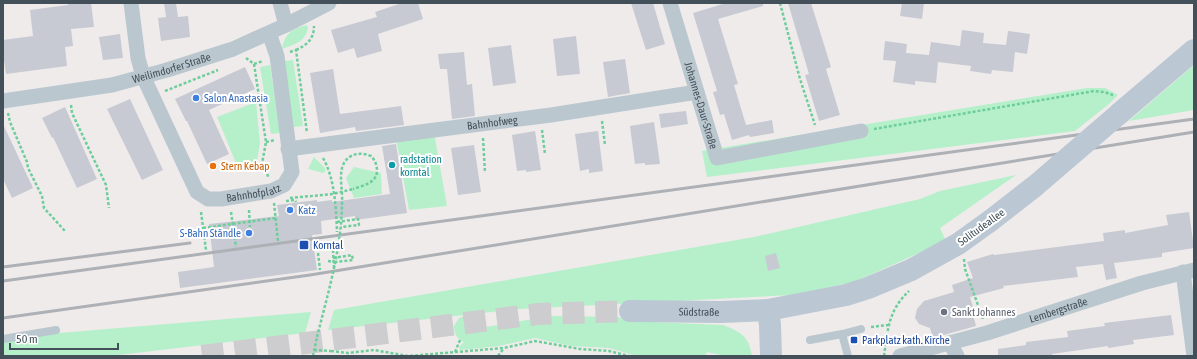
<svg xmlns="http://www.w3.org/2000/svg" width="1197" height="359" font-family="'Asap Condensed',sans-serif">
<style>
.green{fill:#b6f0ca}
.building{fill:#c7cad2}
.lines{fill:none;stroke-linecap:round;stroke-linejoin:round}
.secondary-tunnel{stroke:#cdccce;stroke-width:22;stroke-dasharray:22 11;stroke-linecap:butt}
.path{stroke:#6dce9b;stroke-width:2.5;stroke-dasharray:3 2;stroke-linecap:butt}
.service{stroke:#bbc7cf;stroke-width:8}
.minor{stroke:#bbc7cf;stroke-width:15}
.secondary{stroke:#bbc8d4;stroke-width:22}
.rail{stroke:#adb1b6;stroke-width:3}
.path-bridge{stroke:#6dce9b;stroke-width:2.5;stroke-dasharray:3 2;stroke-linecap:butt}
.secondary-bridge{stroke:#bbc8d4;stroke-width:22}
.shop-dot{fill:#3f7fe0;stroke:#fff;stroke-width:1.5}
.culture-dot{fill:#0f9aa8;stroke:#fff;stroke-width:1.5}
.food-dot{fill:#e8710a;stroke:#fff;stroke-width:1.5}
.transit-dot{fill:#1a4fb4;stroke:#fff;stroke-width:1.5}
.worship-dot{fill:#6b7280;stroke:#fff;stroke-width:1.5}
.labels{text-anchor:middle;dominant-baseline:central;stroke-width:4;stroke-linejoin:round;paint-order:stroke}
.street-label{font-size:11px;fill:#435059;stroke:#fff}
.shop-label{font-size:11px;fill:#366cbe;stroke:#fff;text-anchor:start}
.culture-label{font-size:11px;fill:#0d838f;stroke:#fff;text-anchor:start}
.food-label{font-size:11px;fill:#c56008;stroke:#fff;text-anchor:start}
.transit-label{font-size:11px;fill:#164399;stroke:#fff;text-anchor:start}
.worship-label{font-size:11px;fill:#5b616d;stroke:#fff;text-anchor:start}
</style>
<rect width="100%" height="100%" fill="#efebeb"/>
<!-- green -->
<g class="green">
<path d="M306,25L308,27C306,42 295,44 282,49C285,33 291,30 306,25Z"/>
<path d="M293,60L303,126L293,127L283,61Z"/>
<path d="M270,65L280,133L271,134L260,67Z"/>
<path d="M1194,65V110L1129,121Z"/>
<path d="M1087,88H1105L1118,95L1109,104L1075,131L707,177L702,151Z"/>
<path d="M256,102L260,143L256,167L238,168L217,117Z"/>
<path d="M433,127L447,206L409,210L396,138Z"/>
<path d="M314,157L325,168V172L323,173L308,169Z"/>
<path d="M354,167L381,173L382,194L354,198L346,178Z"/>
<path d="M1016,175L940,228L946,241L854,282L792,295L520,309L328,330L334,310L754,237L920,199L940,191Z"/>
<path d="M311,312L305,333L110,356H3V341L59,333Z"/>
<path d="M465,316C474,316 478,320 480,328L550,316L618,317L629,321L723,325C741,332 749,336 752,356H725L707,352L705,356H637L609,348L571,346L535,338L499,346L460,350L459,347L464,342C457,339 454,334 454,326L459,318Z"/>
</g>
<!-- building -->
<g class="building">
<path d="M75,3H91L94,27L71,29L73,46L65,47L67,66L6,74L3,53V40L33,36L30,10L68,5V4Z"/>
<path d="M164,3H176L178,17L188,16L190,37L161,41L158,18L166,17Z"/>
<path d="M402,3H418L423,19L378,34L382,51L357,58L354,48L338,53L331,30L377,17L375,12Z"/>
<path d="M631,3H653L665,44L646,50Z"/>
<path d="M726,3H763V6L718,19L738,84L734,85L746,125L772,120L774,133L750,137L749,135L732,140L724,114L720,115L713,92L717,91L693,13Z"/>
<path d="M788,3H811L831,67L826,69L840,115L819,121L805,75L809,74Z"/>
<path d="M902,3H924L922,19L900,16Z"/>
<path d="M962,30L984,33L983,43L1006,45L1008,31L1030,34L1027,54L1015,52L1013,72L992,70L991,74L970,71L971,66L938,62L936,83L915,81V85L893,82L896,61L883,60L885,41L907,44L906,53L929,55L931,42L960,46Z"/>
<path d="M120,34L123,58L103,60L99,37Z"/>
<path d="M576,36L580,74L557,76L553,39Z"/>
<path d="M511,45L516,83L493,86L488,48Z"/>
<path d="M464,52L467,85L472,84L475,116L452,119L447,69H440L438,54Z"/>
<path d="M625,59L630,93L608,97L603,62Z"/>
<path d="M245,67L255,89L209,110L229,154L207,164L187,121H186L175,99Z"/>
<path d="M333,69L340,114L401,106L404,125L356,131L355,127L320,133L310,73Z"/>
<path d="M130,99L163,170L142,180L107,109Z"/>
<path d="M65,107L97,179L77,188L53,137L52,138L42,118Z"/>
<path d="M686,111L688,124L661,128L659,114Z"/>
<path d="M654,122L660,164L645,165V163L635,164L630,126Z"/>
<path d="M3,124L33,188L12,198L3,179Z"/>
<path d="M535,131L541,170L526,172V170L517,171L512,135Z"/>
<path d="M598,131L603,171L589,173V169L580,171L575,134Z"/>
<path d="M396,144L407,213L355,220V216L321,221L322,234L312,235L317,270L180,288L178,272L214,267L209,224L279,216L277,205L317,200V202L332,200V202L390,194L382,146Z"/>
<path d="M474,145L481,192L458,195L451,148Z"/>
<path d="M1189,212L1194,248L1162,253V257L1114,263L1117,278L1106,280L1103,264L1076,267L1078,277L1003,286L1004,288L970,297L973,307H971L976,326L933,338L930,328L919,324L915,318L917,309L924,301L954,292L952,285L973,278L967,262L993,254L994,255L1104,241L1103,233L1125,230V233L1168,225L1166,215Z"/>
<path d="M776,253L780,268L768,271L765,256Z"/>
<path d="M1171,315L1174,335L1133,340L1134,344L1108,348V346L1052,354V356H998V349L1026,345V342L1068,337L1067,331L1105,326L1104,323Z"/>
</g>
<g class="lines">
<!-- secondary-tunnel -->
<path class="secondary-tunnel" d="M202,356L538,314L630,311"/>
<!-- path -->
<g class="path">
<path d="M780,3L800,79L815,125"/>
<path d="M296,50C307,45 314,39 314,26"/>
<path d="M290,52L296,50L307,133"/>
<path d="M246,58L254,64L266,142L261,169L267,172L268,177"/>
<path d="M254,64L263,61"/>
<path d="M165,91L218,70"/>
<path d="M71,105L72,113L106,185L109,208"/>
<path d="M8,113L10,122L27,162L28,168L42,196L44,208L65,231"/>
<path d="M602,121L605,145"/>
<path d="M874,129L1094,91L1104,92L1113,95"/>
<path d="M542,130L545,154"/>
<path d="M483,138L485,173"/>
<path d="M266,142L275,140"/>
<path d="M323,158C335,179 336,208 337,232"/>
<path d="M290,198L333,194L353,189"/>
<path d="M286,201L295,200L296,202"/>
<path d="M274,203L278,241"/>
<path d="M249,210L250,227"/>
<path d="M201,212L206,250"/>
<path d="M231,212L236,247"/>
<path d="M337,222L358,219L359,225L341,227"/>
<path d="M203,228L276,218"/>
<path d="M333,250L334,268"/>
<path d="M318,253L320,270"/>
<path d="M333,258L352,255L353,260L335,262"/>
<path d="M964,259L965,269L983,319"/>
<path d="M871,327L888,325"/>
<path d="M314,350L331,351V349"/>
<path d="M331,351L348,353L374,350L408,356L504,348L535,341L580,349L609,351L629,356"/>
<path d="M455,352L460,340"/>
<path d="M313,356L317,337"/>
<path d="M498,356L504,348"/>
<path d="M884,356C888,329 888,311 909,291"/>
</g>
<!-- service -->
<g class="service">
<path d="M842,334L861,329"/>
<path d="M3,339L56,330"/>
<path d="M810,340L842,334L848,356"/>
</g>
<!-- minor -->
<g class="minor">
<path id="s1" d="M131,3L138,58L143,76L197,192L208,199H221L271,191L284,185L292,172L277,56L269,33"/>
<path d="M280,3L286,25"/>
<path id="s2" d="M670,3L717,158L861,131"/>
<path id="s3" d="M3,101L112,85L167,70L233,49L286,25L329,3"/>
<path id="s4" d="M288,149L551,115L697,92"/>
<path d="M1183,272L1194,356"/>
<path d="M950,343L957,356"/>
<path id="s5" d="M900,356L987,333L1142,283L1194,270"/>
</g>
<!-- secondary -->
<g class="secondary">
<path d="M1120,113L1194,50"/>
<path d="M768,310L770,325L771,356"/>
<path id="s6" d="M630,311L721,312L768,310L846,295L868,288L911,270L958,244L990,221"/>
</g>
<!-- rail -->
<g class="rail">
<path d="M3,267L190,243"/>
<path d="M3,281L1194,119"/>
<path d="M3,318L310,275L1194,132"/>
</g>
<!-- path-bridge -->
<g class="path-bridge">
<path d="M328,261L335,262"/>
<path d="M317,337C328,293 342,247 342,202C343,190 338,174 344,163C350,153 361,152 371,156C375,160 377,165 377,171C377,183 362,186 353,189"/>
</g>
<!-- secondary-bridge -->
<path class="secondary-bridge" d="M990,221L1035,186L1120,113"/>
</g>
<!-- markers -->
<g class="shop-dot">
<circle cx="196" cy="98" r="4"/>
<circle cx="290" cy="210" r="4"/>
<circle cx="249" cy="233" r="4"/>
</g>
<circle class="culture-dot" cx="392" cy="165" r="4"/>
<circle class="food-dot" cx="213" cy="166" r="4"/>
<g class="transit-dot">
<rect x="299" y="240" width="10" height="10" rx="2"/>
<rect x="850" y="336" width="8" height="8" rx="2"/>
</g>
<circle class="worship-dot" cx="944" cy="312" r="4"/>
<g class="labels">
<!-- street labels -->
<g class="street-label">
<text stroke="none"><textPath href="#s3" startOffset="172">Weilimdorfer Straße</textPath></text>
<text stroke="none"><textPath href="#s2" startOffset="107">Johannes-Daur-Straße</textPath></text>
<text stroke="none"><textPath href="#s4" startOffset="206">Bahnhofweg</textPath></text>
<text stroke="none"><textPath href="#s1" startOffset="261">Bahnhofplatz</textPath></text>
<text transform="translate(981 227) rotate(-36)">Solitudeallee</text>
<text stroke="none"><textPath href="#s5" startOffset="165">Lembergstraße</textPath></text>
<text stroke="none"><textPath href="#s6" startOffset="69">Südstraße</textPath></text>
</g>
<!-- shop labels -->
<g class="shop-label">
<text x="204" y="98">Salon Anastasia</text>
<text x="298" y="210">Katz</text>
<text x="241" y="233" text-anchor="end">S-Bahn Ständle</text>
</g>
<!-- culture labels -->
<g class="culture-label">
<text x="400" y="159">radstation<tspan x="400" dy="13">korntal</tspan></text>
</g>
<!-- food labels -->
<g class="food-label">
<text x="221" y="166">Stern Kebap</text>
</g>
<!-- transit labels -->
<g class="transit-label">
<text x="313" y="245">Korntal</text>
<text x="862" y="340">Parkplatz kath. Kirche</text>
</g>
<!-- worship labels -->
<g class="worship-label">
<text x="952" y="312">Sankt Johannes</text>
</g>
</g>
<!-- border -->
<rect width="1197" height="359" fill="none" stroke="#435059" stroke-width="8"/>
<!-- scale -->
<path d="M10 343v6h108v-6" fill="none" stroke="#435059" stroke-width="2"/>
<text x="16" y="343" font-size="12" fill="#435059" stroke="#ffffff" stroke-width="3" paint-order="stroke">50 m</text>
</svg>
